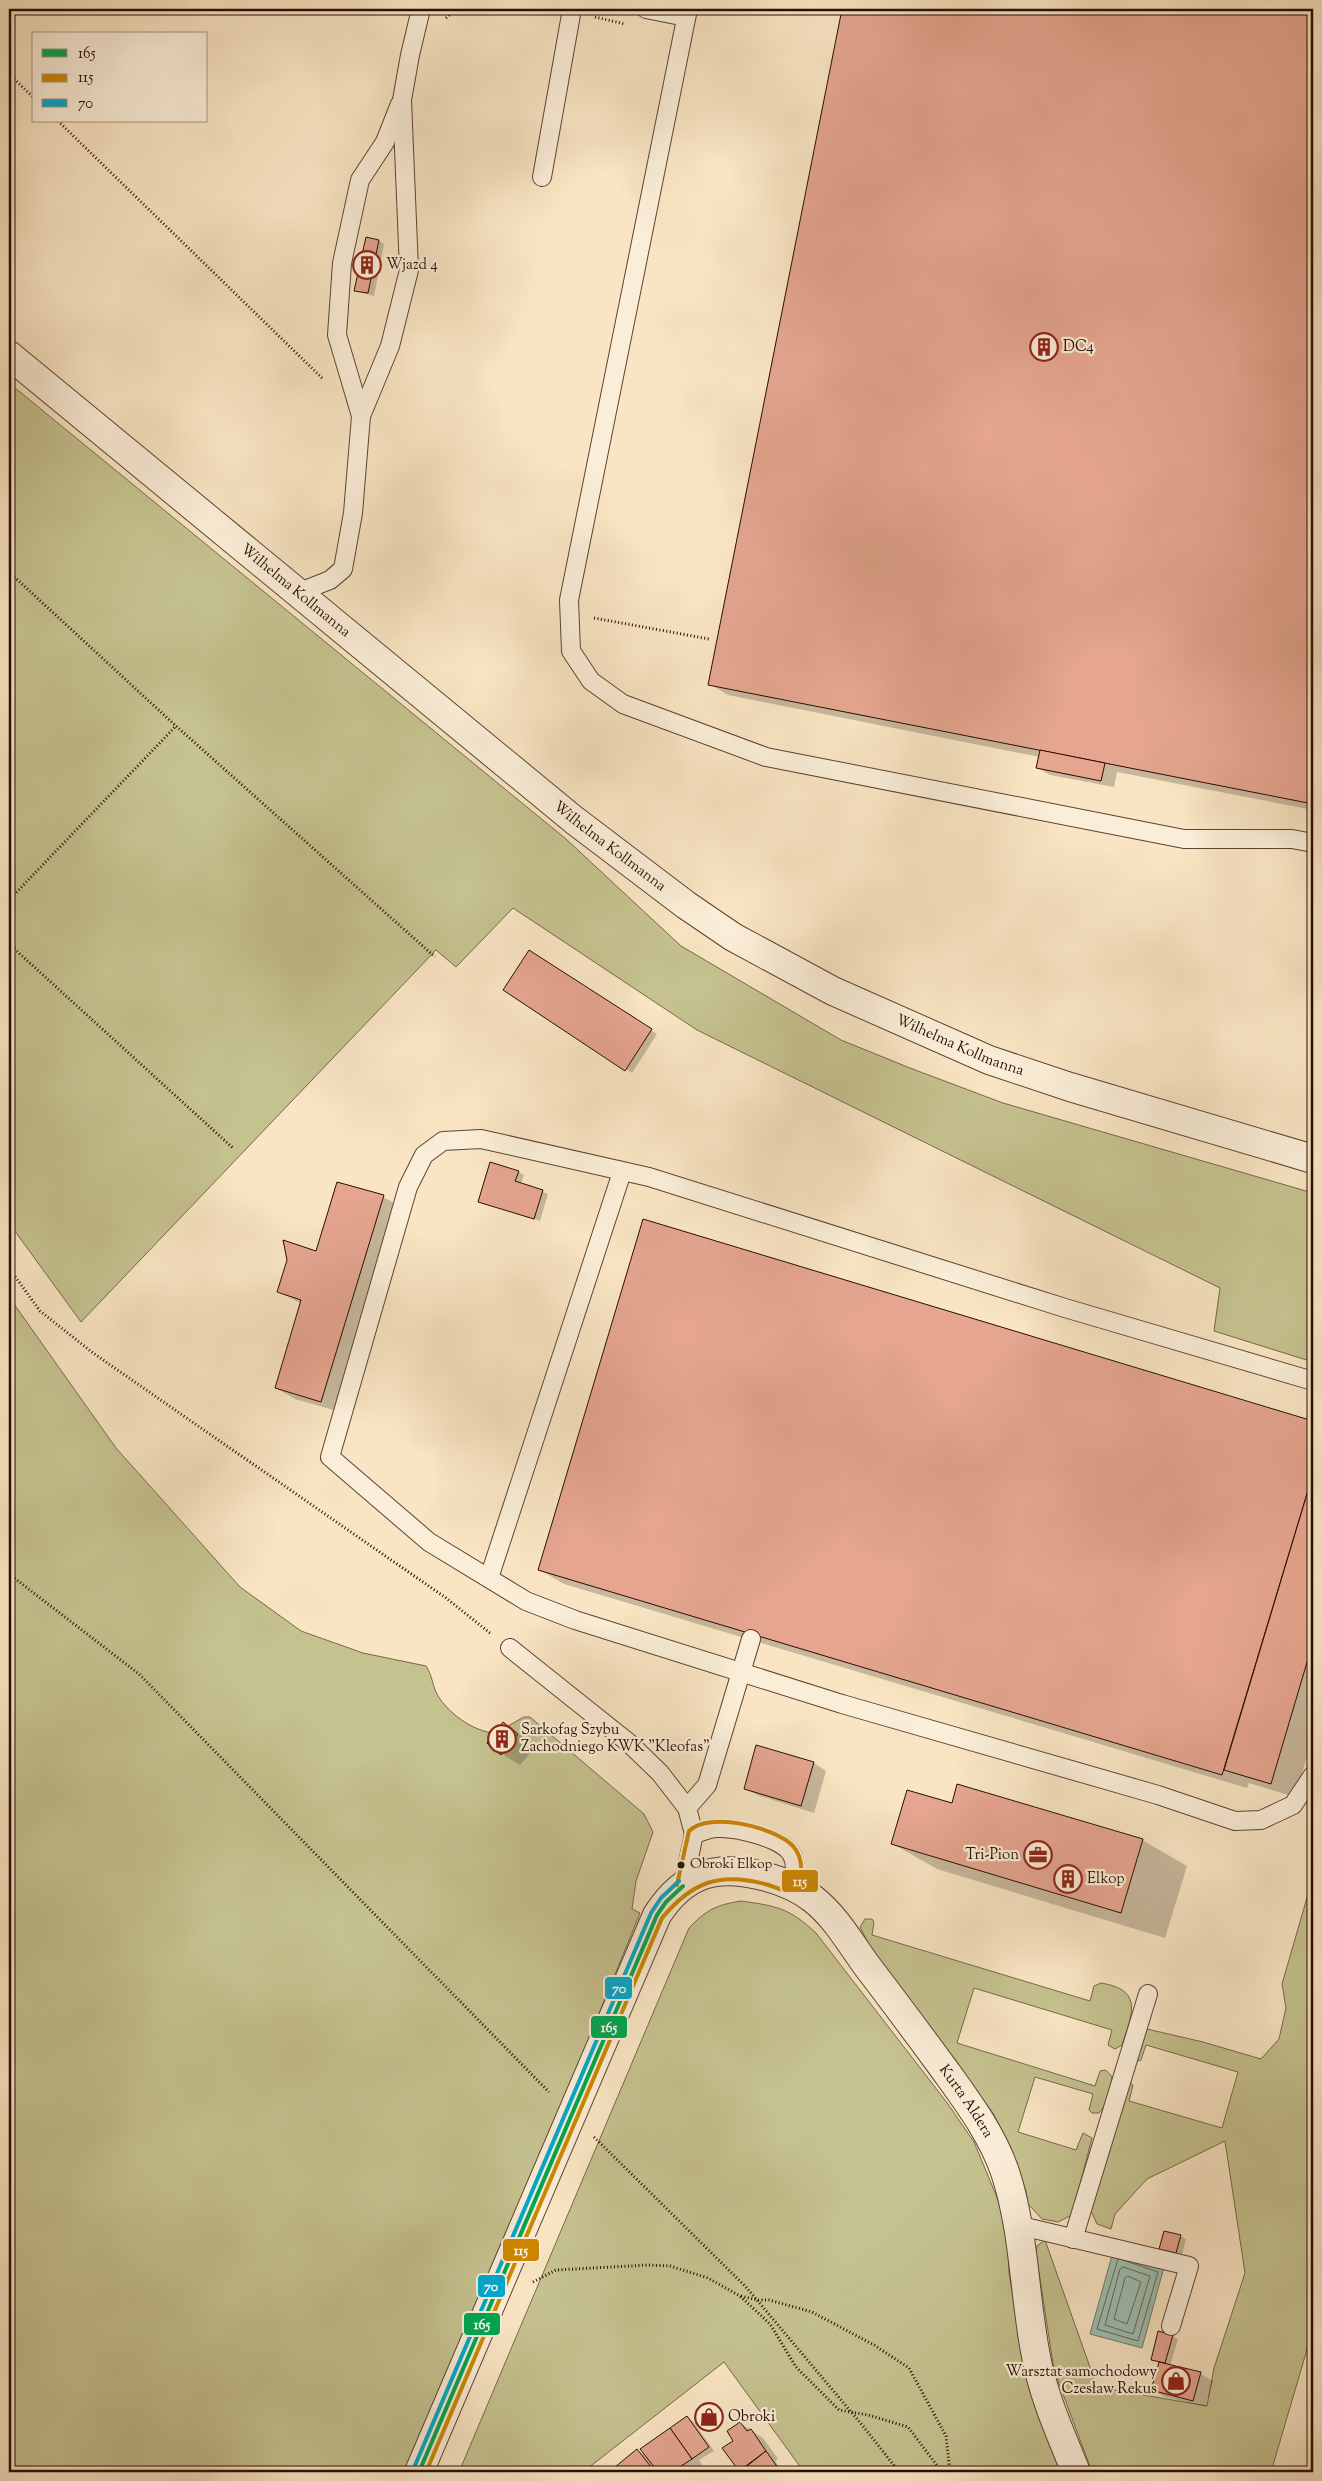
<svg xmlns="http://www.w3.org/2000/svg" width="1322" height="2481" font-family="'Sorts Mill Goudy',serif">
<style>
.green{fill:#c5c28f;stroke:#776848}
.water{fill:#9ebfb3;stroke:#6f786c}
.shadow{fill:#0003}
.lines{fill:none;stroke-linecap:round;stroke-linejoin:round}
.shore{stroke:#64665a;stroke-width:1}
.building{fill:#e5a58f;stroke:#290d02}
.service-casing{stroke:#5d4332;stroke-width:20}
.minor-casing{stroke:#5d4332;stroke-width:30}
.tertiary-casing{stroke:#5d4332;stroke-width:30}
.path{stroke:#290d02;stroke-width:3;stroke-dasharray:1 2.5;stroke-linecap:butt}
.service{stroke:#fbeed8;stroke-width:18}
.minor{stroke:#fbeed8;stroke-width:28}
.tertiary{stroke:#fbeed8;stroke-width:28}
.bus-1-casing{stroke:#fbeed8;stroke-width:8}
.bus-2-casing{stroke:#fbeed8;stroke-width:8}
.bus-3-casing{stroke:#fbeed8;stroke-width:8}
.bus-1{stroke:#00a651;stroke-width:4}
.bus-2{stroke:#ce8700;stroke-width:4}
.bus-3{stroke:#00a9ce;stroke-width:4}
.bus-dot{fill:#290d02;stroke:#fbeed8;stroke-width:2}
.labels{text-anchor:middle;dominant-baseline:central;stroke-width:4.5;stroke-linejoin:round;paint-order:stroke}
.bus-label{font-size:14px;fill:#290d02;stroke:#fbeed8;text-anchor:start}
.poi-label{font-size:15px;fill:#290d02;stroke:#fbeed8;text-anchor:start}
.street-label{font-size:15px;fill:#290d02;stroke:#fbeed8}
.line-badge{stroke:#fbeed8;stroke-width:2}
.badge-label{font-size:14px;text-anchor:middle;font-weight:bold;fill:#fff}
</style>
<rect width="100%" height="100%" fill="#f9e5c3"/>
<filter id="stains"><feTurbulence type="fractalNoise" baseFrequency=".004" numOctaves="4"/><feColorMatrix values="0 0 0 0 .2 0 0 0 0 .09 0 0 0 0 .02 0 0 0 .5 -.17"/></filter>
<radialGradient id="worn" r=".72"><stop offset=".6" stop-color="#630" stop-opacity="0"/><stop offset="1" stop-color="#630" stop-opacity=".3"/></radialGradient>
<!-- green -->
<g class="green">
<path d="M9,383L566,839L681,946L841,1040L910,1068L1003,1103L1313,1193V1362L1214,1331L1220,1288L697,1030L513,908L456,967L436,950L81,1322L9,1223Z"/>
<path d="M9,1297L116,1448L240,1587L301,1631L363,1653L426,1666C432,1675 432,1683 436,1692C445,1711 473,1732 495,1733L487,1743L501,1755L508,1726L524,1717H530L644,1814L653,1832L636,1881L632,1909L640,1913L557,2117L404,2472H9Z"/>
<path d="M1313,1865V2329L1271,2472H1092L1054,2370L1036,2253L1037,2246L1045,2240L1097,2387L1207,2406L1214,2368L1245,2273L1225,2141L1147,2179L1115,2214L1111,2229L1097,2224L1091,2211L1130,2083L1133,2085L1129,2101L1222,2128L1238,2072L1146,2045L1141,2060L1138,2061L1137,2060L1147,2029L1203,2042L1261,2059L1279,2039L1286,2008L1282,1984L1313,1877Z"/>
<path d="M741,1901C777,1906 789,1908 816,1933L948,2104L974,2142L996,2195L1007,2225L1009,2273L1027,2381L1060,2472H804L724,2362L583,2472H459L689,1928C706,1910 716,1905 741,1901Z"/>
<path d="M865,1919H872L874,1922L872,1935L1090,2001L1094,1986L1101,1983C1144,1990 1132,2014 1122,2045L1115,2049L1108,2045L1112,2030L974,1988L957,2043L1095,2086L1100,2071L1105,2070C1108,2072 1112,2075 1112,2079C1112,2088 1105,2108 1099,2113H1092L1089,2110L1093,2094L1035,2077L1018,2132L1076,2150L1083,2133L1092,2138L1072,2215L1058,2222L1042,2219L1028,2204L1026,2191L1010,2146L993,2113L869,1945L860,1927Z"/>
</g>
<!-- water -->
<path class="water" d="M1113,2252L1164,2267L1142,2348L1090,2334Z"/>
<!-- shadow -->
<g class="shadow">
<path d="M843,9H1313V810L1117,772L1114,787L1050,775L1038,768L1040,757L728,695L710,684Z"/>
<path d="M379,241L384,244L374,296L362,293L356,290Z"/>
<path d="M535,955L657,1034L632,1073L505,990Z"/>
<path d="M518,1172L524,1175L521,1184L548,1194L540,1221L480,1201Z"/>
<path d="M383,1197L402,1207L340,1412L295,1399L276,1388L302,1304L279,1292L289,1260L317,1252Z"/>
<path d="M644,1221L1313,1422V1737L1295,1797L1249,1783L1247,1788L564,1584L540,1570Z"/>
<path d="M503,1724L536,1746L520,1765L502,1754Z"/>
<path d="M814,1763L826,1771L814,1813L757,1795L745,1788Z"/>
<path d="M952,1805L1142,1840L1187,1866L1165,1938L937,1869L893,1844Z"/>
<path d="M1180,2236L1186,2239L1182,2255L1161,2248Z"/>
<path d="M1172,2336L1178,2339L1170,2366L1201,2374L1213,2381L1206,2407L1165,2397L1153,2390L1160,2363L1152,2359Z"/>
<path d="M687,2418L693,2421L714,2451L699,2460L703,2466L694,2472H611L637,2451L648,2457Z"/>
<path d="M740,2423L763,2438L778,2459L775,2461L783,2472L740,2471L724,2448L735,2441Z"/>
</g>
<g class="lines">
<!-- shore -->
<g class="shore">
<path d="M1118,2259L1097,2329L1138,2341L1158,2272L1123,2260"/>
<path d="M1123,2267L1150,2276L1133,2334L1105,2325L1120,2269Z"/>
<path d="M1128,2276L1141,2282L1127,2324L1114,2319L1125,2278Z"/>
</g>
</g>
<!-- building -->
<g class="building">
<path d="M842,9H1313V804L708,685Z"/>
<path d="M366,237L379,240L368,293L354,291Z"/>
<path d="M1040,750L1105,763L1101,781L1036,768Z"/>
<path d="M529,950L652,1029L625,1071L503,990Z"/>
<path d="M490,1162L519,1171L515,1181L543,1190L534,1219L478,1202Z"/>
<path d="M337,1182L384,1195L321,1402L275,1388L301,1300L277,1292L287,1260L283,1240L316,1251Z"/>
<path d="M643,1219L1313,1421V1474L1222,1775L538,1570Z"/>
<path d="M1313,1474V1642L1271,1784L1224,1770Z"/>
<path d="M503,1722L518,1734L501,1755L487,1743Z"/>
<path d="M756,1745L814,1762L801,1806L744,1789Z"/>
<path d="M957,1784L1143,1839L1121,1913L891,1844L907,1790L952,1803Z"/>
<path d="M1164,2231L1181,2235L1176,2253L1159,2249Z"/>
<path d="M1158,2331L1173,2335L1165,2363L1151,2360Z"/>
<path d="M1159,2362L1201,2372L1193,2401L1151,2390Z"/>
<path d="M687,2416L709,2447L692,2459L670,2428Z"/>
<path d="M740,2422L747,2431L751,2429L766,2451L739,2471L722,2448L733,2441L727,2431Z"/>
<path d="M670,2428L692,2459L672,2472H658L640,2449Z"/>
<path d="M637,2449L655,2472H609Z"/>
<path d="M766,2451L781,2472H743L742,2470Z"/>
</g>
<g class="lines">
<defs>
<g id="service">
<path d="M646,9L686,17"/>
<path d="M688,9L569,600L571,651L591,681L623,704L766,757L1184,839H1292L1313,843"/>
<path d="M542,177L572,9"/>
<path d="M361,416L337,335L342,263L360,180L385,142L400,104"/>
<path d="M297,593L330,580L343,569L353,513L361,416L390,346L409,270L402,100L410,55L421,9"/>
<path d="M1313,1381L1065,1308L649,1177L481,1139L443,1141L424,1155L408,1187L330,1457L429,1542L526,1601L575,1620L842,1704L1158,1795L1235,1821L1261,1820L1293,1805L1313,1775"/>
<path d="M489,1578L622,1172"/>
<path d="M510,1648L629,1743L660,1773L687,1808L694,1834"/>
<path d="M687,1808L707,1785L751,1639"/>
<path d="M683,1886L694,1834C701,1832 710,1828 717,1828C735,1827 784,1838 792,1855C797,1865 795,1876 792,1886"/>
<path d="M1017,2225L1189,2266L1171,2326"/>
<path d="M1073,2239L1148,1994"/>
</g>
<g id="minor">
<path id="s1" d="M419,2472L657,1915C668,1898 683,1882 703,1875C735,1864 787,1879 813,1899C835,1916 851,1944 867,1966C893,2000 919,2035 944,2069C967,2101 992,2134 1005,2172C1024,2229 1024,2292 1035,2351C1042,2393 1060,2433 1076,2472"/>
</g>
<g id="tertiary">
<path id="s2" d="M9,355L574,820L686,905L733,937L833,991L989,1060L1070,1087L1313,1159"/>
</g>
</defs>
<!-- service casing -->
<use href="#service" class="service-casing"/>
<!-- minor casing -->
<use href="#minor" class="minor-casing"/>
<!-- tertiary casing -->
<use href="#tertiary" class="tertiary-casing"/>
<!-- path -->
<g class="path">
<path d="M595,17L625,24"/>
<path d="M446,18L456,9"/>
<path d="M9,74L34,98"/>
<path d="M58,121L323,379"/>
<path d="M9,572L176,726L435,957"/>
<path d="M594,618L709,639"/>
<path d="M9,900L176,726"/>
<path d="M9,944L234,1149"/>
<path d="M9,1268L40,1311L93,1353L446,1598L490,1633"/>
<path d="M9,1574L139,1674L549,2092"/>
<path d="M594,2137L746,2287L863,2426L899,2472"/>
<path d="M533,2282L556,2270L648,2265L670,2266L708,2278L740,2296L770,2324L796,2367L839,2410L868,2415L908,2427L942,2472"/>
<path d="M741,2296L757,2300H769L812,2312L874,2345L909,2368L946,2436L950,2472"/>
</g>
<!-- service -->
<use href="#service" class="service"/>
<!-- minor -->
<use href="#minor" class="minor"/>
<!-- tertiary -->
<use href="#tertiary" class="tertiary"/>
<defs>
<path id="bus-1" d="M419,2472L657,1915L666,1902L683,1886"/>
<path id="bus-2" d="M426,2472L662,1918C692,1882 719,1872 765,1884C774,1886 785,1893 795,1892C799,1887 800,1881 801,1874C802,1864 800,1854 793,1846C775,1827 709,1811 689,1831L677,1885"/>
<path id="bus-3" d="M413,2470L651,1913L661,1898L679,1881"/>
</defs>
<!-- bus-1 casing -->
<use href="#bus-1" class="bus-1-casing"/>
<!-- bus-2 casing -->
<use href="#bus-2" class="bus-2-casing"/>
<!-- bus-3 casing -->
<use href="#bus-3" class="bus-3-casing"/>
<!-- bus-1 -->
<use href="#bus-1" class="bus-1"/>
<!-- bus-2 -->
<use href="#bus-2" class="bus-2"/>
<!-- bus-3 -->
<use href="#bus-3" class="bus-3"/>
</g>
<!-- icons -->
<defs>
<symbol id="building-ring" viewBox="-11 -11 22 22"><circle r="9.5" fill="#fbeed8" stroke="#8f2418" stroke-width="1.5"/><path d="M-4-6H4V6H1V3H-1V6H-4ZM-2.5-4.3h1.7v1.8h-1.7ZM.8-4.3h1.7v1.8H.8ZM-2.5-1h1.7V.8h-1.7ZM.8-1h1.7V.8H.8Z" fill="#8f2418"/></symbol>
<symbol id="office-ring" viewBox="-11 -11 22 22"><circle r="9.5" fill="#fbeed8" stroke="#8f2418" stroke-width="1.5"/><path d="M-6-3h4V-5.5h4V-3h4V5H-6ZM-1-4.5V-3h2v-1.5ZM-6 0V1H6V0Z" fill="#8f2418"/></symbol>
<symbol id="shop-ring" viewBox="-11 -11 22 22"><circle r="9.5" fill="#fbeed8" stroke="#8f2418" stroke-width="1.5"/><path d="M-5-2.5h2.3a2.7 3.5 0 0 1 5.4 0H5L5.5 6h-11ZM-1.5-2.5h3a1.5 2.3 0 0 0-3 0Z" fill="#8f2418"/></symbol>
</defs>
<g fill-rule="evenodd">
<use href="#building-ring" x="351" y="249" width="32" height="32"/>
<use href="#building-ring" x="1028" y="331" width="32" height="32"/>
<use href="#building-ring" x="486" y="1723" width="32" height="32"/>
<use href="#office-ring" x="1022" y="1839" width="32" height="32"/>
<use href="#building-ring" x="1052" y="1863" width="32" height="32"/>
<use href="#shop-ring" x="1160" y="2365" width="32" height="32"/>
<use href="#shop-ring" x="693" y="2401" width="32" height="32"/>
</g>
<!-- markers -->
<circle class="bus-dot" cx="681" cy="1865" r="4.5"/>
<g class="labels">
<!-- bus labels -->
<g class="bus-label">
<text x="690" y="1865">Obroki Elkop</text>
</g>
<!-- poi labels -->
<g class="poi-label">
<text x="386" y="265">Wjazd 4</text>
<text x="1063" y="347">DC4</text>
<text x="521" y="1730">Sarkofag Szybu<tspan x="521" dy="17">Zachodniego KWK "Kleofas"</tspan></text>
<text x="1019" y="1855" text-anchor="end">Tri-Pion</text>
<text x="1087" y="1879">Elkop</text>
<text x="1157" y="2372" text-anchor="end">Warsztat samochodowy<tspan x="1157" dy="17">Czesław Rekus</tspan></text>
<text x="728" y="2417">Obroki</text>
</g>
<!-- street labels -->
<g class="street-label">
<text stroke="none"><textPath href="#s2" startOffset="371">Wilhelma Kollmanna</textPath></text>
<text stroke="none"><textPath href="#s2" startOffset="776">Wilhelma Kollmanna</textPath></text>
<text stroke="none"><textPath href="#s2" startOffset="1181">Wilhelma Kollmanna</textPath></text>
<text stroke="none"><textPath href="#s1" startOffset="1038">Kurta Aldera</textPath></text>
</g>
</g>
<g class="line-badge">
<rect x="781" y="1869" width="38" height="24" rx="5" fill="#ce8700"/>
<rect x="604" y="1976" width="29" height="24" rx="5" fill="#00a9ce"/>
<rect x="590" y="2015" width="38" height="24" rx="5" fill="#00a651"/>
<rect x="502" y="2238" width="38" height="24" rx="5" fill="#ce8700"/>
<rect x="477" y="2274" width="29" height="24" rx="5" fill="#00a9ce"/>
<rect x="463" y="2312" width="38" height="24" rx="5" fill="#00a651"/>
</g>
<g class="badge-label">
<text x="800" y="1886">115</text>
<text x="619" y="1993">70</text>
<text x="609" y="2032">165</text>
<text x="521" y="2255">115</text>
<text x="491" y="2291">70</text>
<text x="482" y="2329">165</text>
</g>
<!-- margin -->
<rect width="1322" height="2481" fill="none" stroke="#f9e5c3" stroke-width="30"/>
<rect x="10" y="10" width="1302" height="2461" fill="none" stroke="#290d02" stroke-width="2.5"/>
<rect x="15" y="15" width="1292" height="2451" fill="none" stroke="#290d02"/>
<!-- legend -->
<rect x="32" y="32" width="175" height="90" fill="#fbeed8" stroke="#a79482"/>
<rect x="42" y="49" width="25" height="8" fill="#00a651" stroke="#a79482"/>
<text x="78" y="58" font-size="15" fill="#290d02">165</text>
<rect x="42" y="74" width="25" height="8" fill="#ce8700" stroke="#a79482"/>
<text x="78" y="82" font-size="15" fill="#290d02">115</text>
<rect x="42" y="99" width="25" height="8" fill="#00a9ce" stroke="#a79482"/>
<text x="78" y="108" font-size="15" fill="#290d02">70</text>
<rect width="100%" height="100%" filter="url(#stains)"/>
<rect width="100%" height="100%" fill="url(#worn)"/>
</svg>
